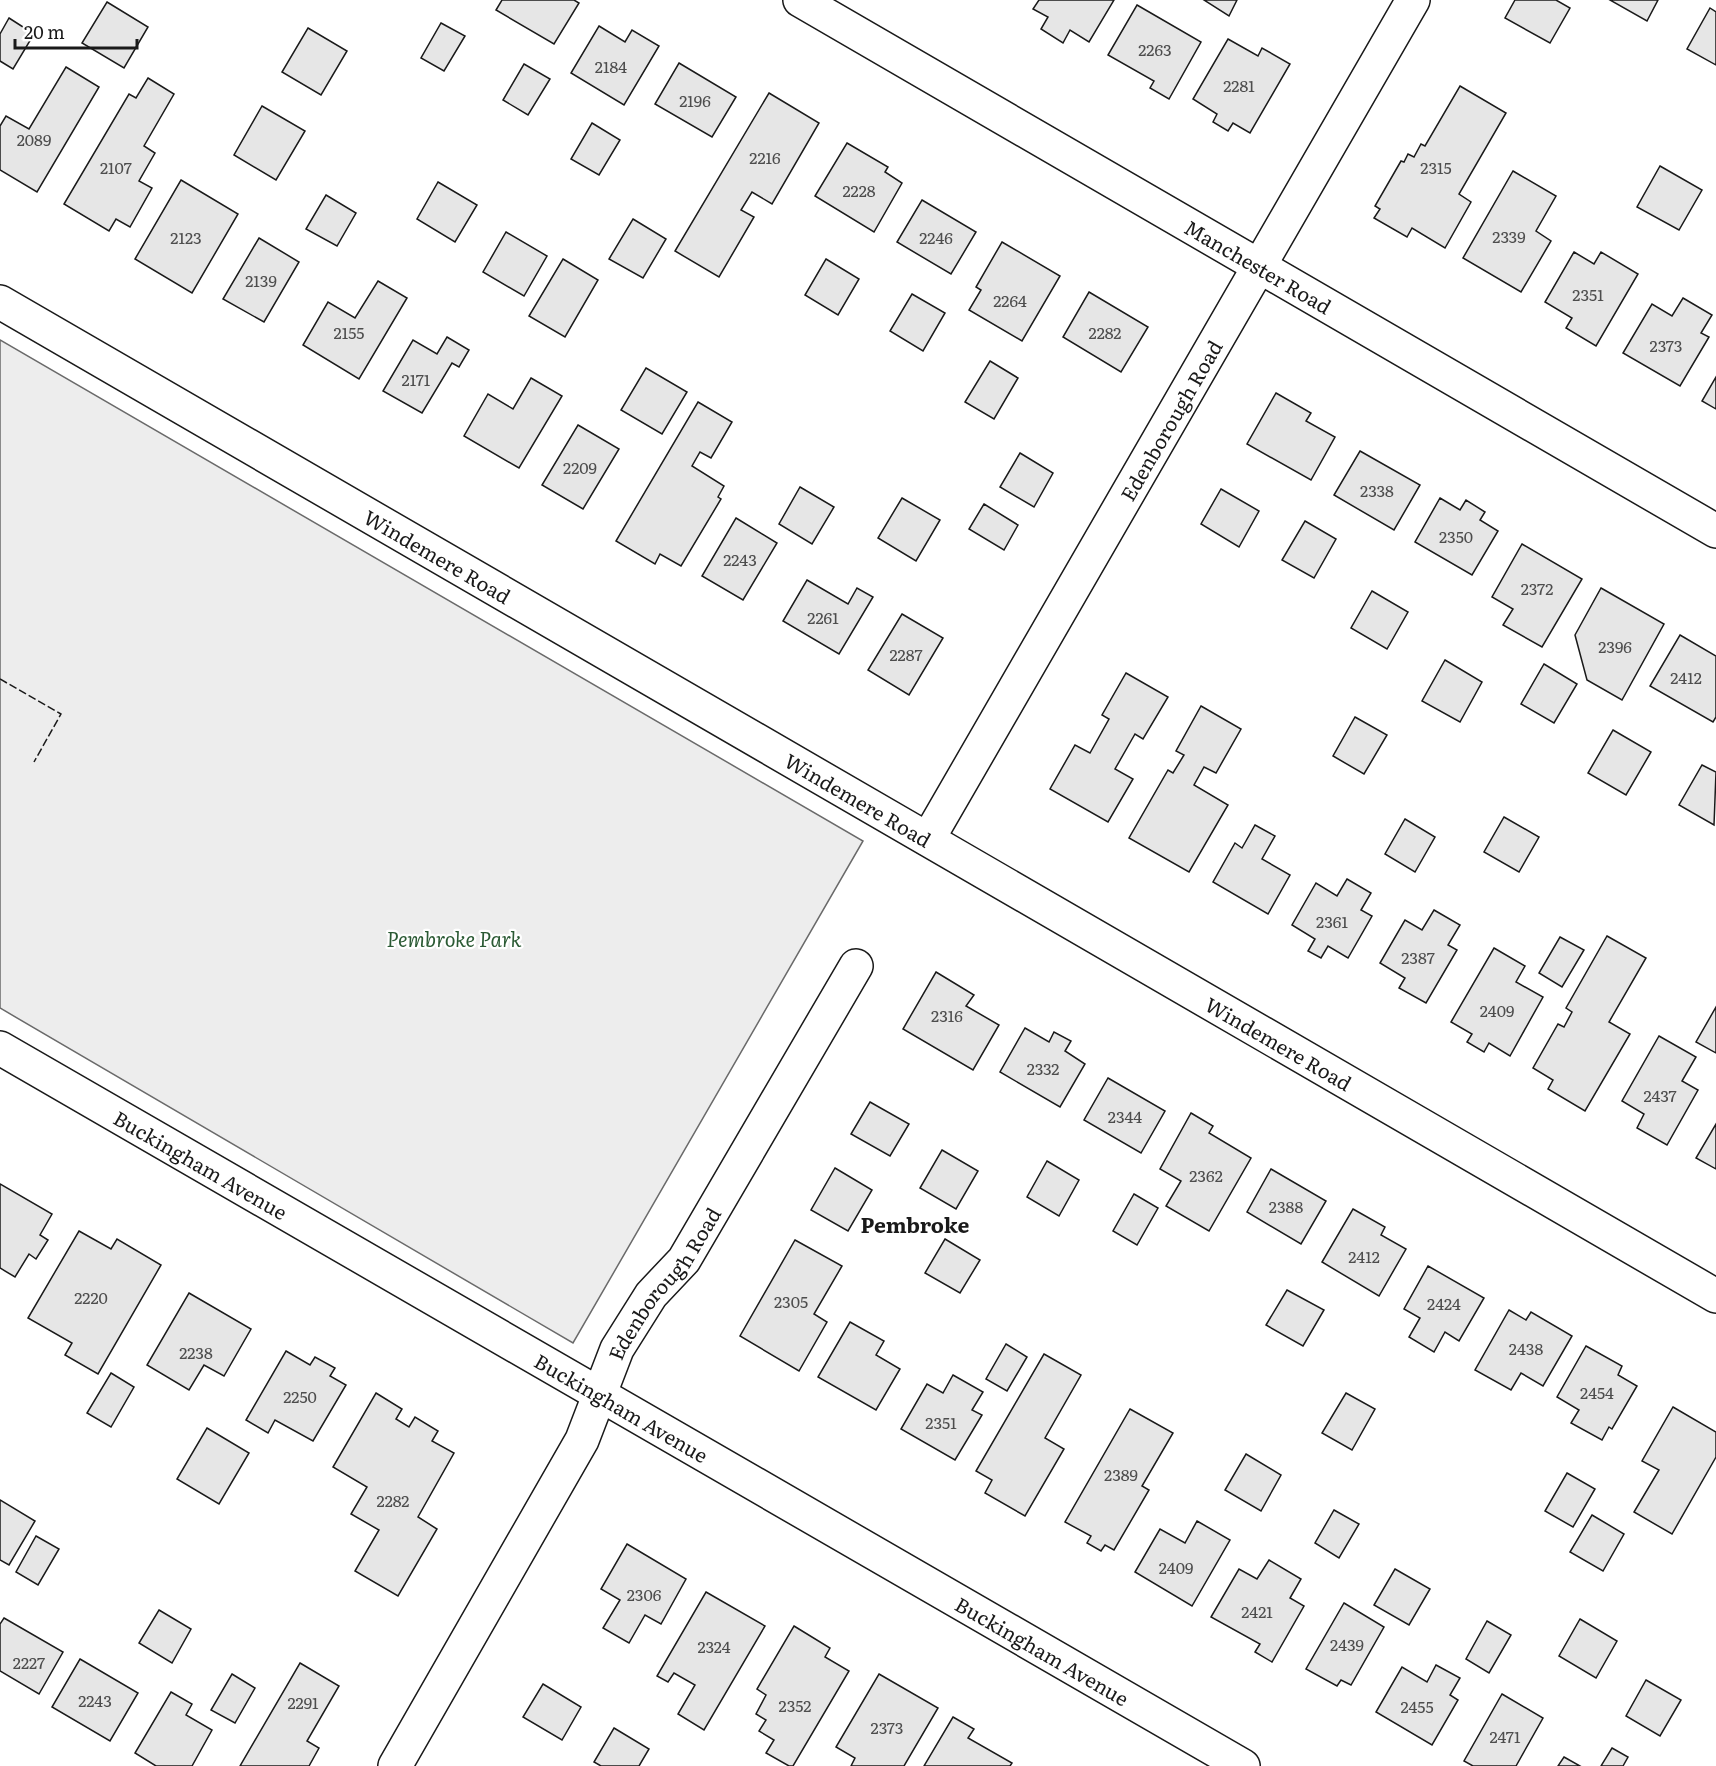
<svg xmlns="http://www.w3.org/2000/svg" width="1716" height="1766" font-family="Literata,serif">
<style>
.built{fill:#ededed;stroke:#6a6a6a;stroke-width:1.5}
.building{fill:#e6e6e6;stroke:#1a1a1a;stroke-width:1.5}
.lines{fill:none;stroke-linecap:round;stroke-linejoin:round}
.street-casing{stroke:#1a1a1a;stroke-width:36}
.street{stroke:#fff;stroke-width:33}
.fence{stroke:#1a1a1a;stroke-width:1.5;stroke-dasharray:8 3;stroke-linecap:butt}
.labels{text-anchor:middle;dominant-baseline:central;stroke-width:4.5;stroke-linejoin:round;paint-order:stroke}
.number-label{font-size:16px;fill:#4d4d4d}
.street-label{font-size:20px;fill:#1a1a1a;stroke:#fff}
.park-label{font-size:20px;font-style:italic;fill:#2b5a34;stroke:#fff}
.neighbourhood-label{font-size:21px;font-weight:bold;fill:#1a1a1a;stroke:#fff}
</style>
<rect width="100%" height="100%" fill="#fff"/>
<!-- built -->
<path class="built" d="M0,340L863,841L573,1343L0,1008Z"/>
<!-- building -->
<g class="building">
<path d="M502,0H574L579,3L554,44L496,10Z"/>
<path d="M1039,0H1114L1089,42L1070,30L1063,43L1041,29L1048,17L1033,9Z"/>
<path d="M1204,0H1237L1229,16Z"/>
<path d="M1515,0H1556L1570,8L1550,43L1505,18Z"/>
<path d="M1610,0H1658L1647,21Z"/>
<path d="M107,2L148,27L124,68L82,43Z"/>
<path d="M1137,5L1201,42L1169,99L1150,88L1154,81L1108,55Z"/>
<path d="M1710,8L1716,12V65L1687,49Z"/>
<path d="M9,18L34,34L13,69L0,61V34Z"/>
<path d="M441,23L465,36L444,71L421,58Z"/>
<path d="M599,26L625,42L632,30L659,46L624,105L571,73Z"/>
<path d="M308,28L347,51L321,95L282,72Z"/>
<path d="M1228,39L1258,56L1262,48L1290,64L1250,133L1233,123L1228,131L1213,122L1217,114L1193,99Z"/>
<path d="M679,63L736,97L712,137L655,104Z"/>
<path d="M524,64L550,79L528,115L503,100Z"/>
<path d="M66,67L99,87L37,192L0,170V126L6,116L29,129Z"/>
<path d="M148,78L174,94L144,146L155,153L139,181L152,188L130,227L116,219L109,231L64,204L129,94L136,98Z"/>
<path d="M1460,86L1506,113L1459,194L1471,202L1445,248L1412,228L1407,237L1374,218L1380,209L1375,206L1401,161L1404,162L1408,154L1414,157L1421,144L1425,146Z"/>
<path d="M769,93L819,123L772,204L752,192L741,210L754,217L719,277L675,251Z"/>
<path d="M262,106L305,131L276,180L234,155Z"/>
<path d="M592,123L620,140L599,175L571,159Z"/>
<path d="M847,143L888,167L885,172L902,183L874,232L815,196Z"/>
<path d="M1660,166L1702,190L1679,230L1637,207Z"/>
<path d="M1513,171L1556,196L1536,231L1551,241L1521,292L1463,258Z"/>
<path d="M181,180L238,214L192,293L135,259Z"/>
<path d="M438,182L477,205L455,242L417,219Z"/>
<path d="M326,195L356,213L337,246L306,229Z"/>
<path d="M922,200L976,232L951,274L897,242Z"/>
<path d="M633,219L666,239L643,278L609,259Z"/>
<path d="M506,232L547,256L524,296L483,272Z"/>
<path d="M259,238L299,262L264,322L223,299Z"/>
<path d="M1002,242L1060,276L1022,341L969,310L981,290L976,287Z"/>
<path d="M1574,252L1594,264L1601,252L1638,274L1596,346L1566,328L1572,318L1545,302Z"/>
<path d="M563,259L598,280L565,337L529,316Z"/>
<path d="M826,259L859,279L838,315L805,295Z"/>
<path d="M378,281L407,298L359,379L303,345L328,302L355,318Z"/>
<path d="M1089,292L1148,327L1121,372L1063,337Z"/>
<path d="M912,294L945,313L923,351L890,331Z"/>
<path d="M1683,298L1712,315L1701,333L1709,337L1680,386L1623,353L1652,304L1672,316Z"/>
<path d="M447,337L469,350L459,367L452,363L422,413L383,391L413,340L437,354Z"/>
<path d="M990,361L1018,378L994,419L965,402Z"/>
<path d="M646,368L687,392L662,434L621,410Z"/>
<path d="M1716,377V409L1702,401Z"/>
<path d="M531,378L562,396L519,468L464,436L488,394L513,409Z"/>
<path d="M1276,393L1311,413L1306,421L1335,437L1311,480L1247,444Z"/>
<path d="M698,402L732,422L711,458L700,452L692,466L724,486L718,497L721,499L681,566L660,554L655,564L616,541Z"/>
<path d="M578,425L619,449L583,509L542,485Z"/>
<path d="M1360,451L1420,485L1394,530L1334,495Z"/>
<path d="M1020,453L1053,473L1034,507L1000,487Z"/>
<path d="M800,487L834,507L812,544L779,524Z"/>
<path d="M1221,489L1259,511L1239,547L1201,524Z"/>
<path d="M902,498L940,520L916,561L878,538Z"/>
<path d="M1440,498L1460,510L1466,500L1485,512L1480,520L1498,531L1472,575L1415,542Z"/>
<path d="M984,504L1018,525L1004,550L969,529Z"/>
<path d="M736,518L777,543L743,600L702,576Z"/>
<path d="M1305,521L1336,539L1314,578L1282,560Z"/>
<path d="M1522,544L1582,579L1542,647L1503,625L1513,609L1492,597Z"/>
<path d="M807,580L848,604L857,588L873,597L839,654L783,621Z"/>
<path d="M1601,588L1664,624L1622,700L1587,680L1575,635Z"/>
<path d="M1372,591L1408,612L1387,649L1351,628Z"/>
<path d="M902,614L943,638L909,695L868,670Z"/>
<path d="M1680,635L1716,656V717L1713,722L1650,686Z"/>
<path d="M1445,660L1482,682L1460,722L1422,701Z"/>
<path d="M1544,664L1577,684L1554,723L1521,704Z"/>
<path d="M1126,673L1168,697L1143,739L1135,734L1115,769L1133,779L1108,822L1050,789L1075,745L1090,753L1109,719L1102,715Z"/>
<path d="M1201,706L1241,729L1216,773L1204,767L1194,785L1228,805L1189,872L1129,838L1168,770L1173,773L1184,755L1176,751Z"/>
<path d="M1355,717L1387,735L1364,774L1333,756Z"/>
<path d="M1613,730L1651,752L1626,795L1588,773Z"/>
<path d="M1702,765L1716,772L1714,825L1679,805Z"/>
<path d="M1504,817L1539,837L1519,872L1484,852Z"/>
<path d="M1405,819L1435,837L1415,872L1385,854Z"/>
<path d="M1255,825L1275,836L1262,859L1290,875L1268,914L1213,882L1235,843L1242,848Z"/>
<path d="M1347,879L1371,893L1361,910L1372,916L1348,958L1328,946L1321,958L1308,951L1315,939L1292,925L1316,883L1337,896Z"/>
<path d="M1434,910L1460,925L1448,945L1457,950L1426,1003L1399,988L1405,978L1380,963L1405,920L1422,930Z"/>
<path d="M1607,936L1646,958L1609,1022L1630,1034L1585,1111L1548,1089L1553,1080L1533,1068L1558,1024L1564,1027L1572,1012L1566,1008Z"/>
<path d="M1560,937L1584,950L1562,987L1539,973Z"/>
<path d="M1494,948L1525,966L1516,982L1543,997L1510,1056L1489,1043L1484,1052L1467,1042L1472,1034L1451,1022Z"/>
<path d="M936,972L974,995L966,1006L999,1025L973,1070L903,1029Z"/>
<path d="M1716,1007V1053L1696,1042Z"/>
<path d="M1025,1028L1049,1042L1054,1032L1071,1041L1065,1051L1085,1064L1060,1107L1000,1072Z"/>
<path d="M1659,1036L1696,1057L1682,1081L1698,1090L1667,1145L1637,1128L1644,1114L1622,1101Z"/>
<path d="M1108,1078L1165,1111L1141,1153L1084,1120Z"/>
<path d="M870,1102L909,1124L890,1156L851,1134Z"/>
<path d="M1191,1113L1213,1126L1209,1133L1251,1158L1209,1231L1166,1206L1181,1181L1160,1169Z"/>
<path d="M1716,1124V1169L1696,1158Z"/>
<path d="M942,1150L978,1171L956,1209L920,1188Z"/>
<path d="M1047,1161L1079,1180L1059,1216L1027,1197Z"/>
<path d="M835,1168L872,1190L848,1231L811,1210Z"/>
<path d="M1271,1169L1326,1201L1301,1244L1247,1212Z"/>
<path d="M0,1184L52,1214L40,1235L48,1240L36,1259L29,1254L15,1277L0,1268Z"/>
<path d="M1134,1194L1158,1208L1137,1245L1113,1231Z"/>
<path d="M1353,1209L1385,1227L1381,1235L1406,1249L1379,1296L1322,1262Z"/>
<path d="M79,1231L111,1249L117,1239L161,1265L98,1374L65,1355L72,1343L28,1318Z"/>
<path d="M945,1239L980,1260L960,1293L925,1273Z"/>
<path d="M795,1240L842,1266L814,1314L827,1322L799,1371L740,1336Z"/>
<path d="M1428,1266L1484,1298L1459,1341L1445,1332L1434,1352L1409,1337L1420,1318L1404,1309Z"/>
<path d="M1287,1290L1324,1310L1303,1346L1266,1325Z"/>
<path d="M189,1293L251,1329L224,1376L204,1365L189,1390L147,1365Z"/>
<path d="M1509,1310L1526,1320L1531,1312L1572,1336L1543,1386L1521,1373L1511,1390L1475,1370Z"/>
<path d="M850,1322L884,1341L876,1355L900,1369L876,1410L818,1377Z"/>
<path d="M1006,1344L1027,1357L1007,1391L986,1379Z"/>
<path d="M1586,1346L1622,1366L1618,1375L1637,1386L1612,1429L1609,1427L1602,1440L1571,1423L1579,1410L1557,1397Z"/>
<path d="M286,1351L310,1365L315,1357L335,1368L330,1376L346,1385L313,1441L275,1420L268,1433L246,1420Z"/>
<path d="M1044,1354L1081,1375L1045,1438L1064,1449L1025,1516L985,1493L992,1480L976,1471Z"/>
<path d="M111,1373L134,1387L111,1427L87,1413Z"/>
<path d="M953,1375L983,1392L972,1410L982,1415L955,1460L901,1429L927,1384L943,1393Z"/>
<path d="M376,1393L402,1409L396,1419L409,1427L415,1417L438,1431L432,1441L454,1453L418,1517L437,1529L398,1596L355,1571L379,1530L351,1514L367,1487L333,1467Z"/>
<path d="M1346,1393L1375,1409L1352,1450L1322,1433Z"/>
<path d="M1673,1407L1716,1432V1457L1672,1534L1634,1512L1659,1470L1642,1461Z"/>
<path d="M1130,1409L1173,1433L1142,1486L1149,1490L1114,1550L1105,1545L1101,1551L1087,1543L1091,1536L1065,1522Z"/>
<path d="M207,1428L249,1453L219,1504L177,1479Z"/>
<path d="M1246,1454L1281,1475L1261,1511L1225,1490Z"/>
<path d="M1567,1473L1595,1489L1573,1527L1545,1511Z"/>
<path d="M0,1500L35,1521L9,1565L0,1560Z"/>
<path d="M1334,1510L1359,1524L1339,1558L1315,1543Z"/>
<path d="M1592,1515L1624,1534L1603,1571L1570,1552Z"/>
<path d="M1197,1521L1230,1540L1192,1606L1135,1572L1160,1529L1185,1543Z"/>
<path d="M36,1536L59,1549L38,1585L16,1572Z"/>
<path d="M627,1544L686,1579L661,1624L645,1615L629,1643L603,1628L620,1600L601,1589Z"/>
<path d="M1269,1560L1301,1579L1290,1598L1304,1606L1272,1662L1255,1652L1260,1644L1211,1617L1239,1569L1257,1579Z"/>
<path d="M1395,1569L1430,1589L1409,1625L1374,1605Z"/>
<path d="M706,1592L765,1626L704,1730L678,1714L695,1685L674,1673L668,1682L657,1676Z"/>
<path d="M1344,1603L1384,1627L1351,1685L1341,1680L1337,1686L1306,1669Z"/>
<path d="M159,1610L191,1629L172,1663L139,1643Z"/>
<path d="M4,1618L63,1652L39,1694L0,1671V1624Z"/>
<path d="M1580,1619L1617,1641L1596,1678L1559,1656Z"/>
<path d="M1487,1621L1511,1635L1489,1673L1466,1659Z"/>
<path d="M794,1626L830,1648L825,1657L849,1671L793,1766H789L766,1753L774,1740L759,1731L766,1720L756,1714L766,1695L757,1689Z"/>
<path d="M80,1659L138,1693L110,1741L52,1707Z"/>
<path d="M300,1663L339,1686L307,1741L319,1748L309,1766H240Z"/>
<path d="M1436,1665L1460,1678L1450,1695L1458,1700L1432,1745L1376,1712L1402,1667L1427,1682Z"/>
<path d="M232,1674L255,1688L235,1723L211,1710Z"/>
<path d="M879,1674L938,1708L904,1766H851L855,1758L836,1747Z"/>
<path d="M1646,1680L1681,1700L1660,1736L1626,1716Z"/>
<path d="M543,1684L581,1707L562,1740L523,1717Z"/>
<path d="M171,1692L192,1704L186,1715L212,1730L192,1766H156L135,1753Z"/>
<path d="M1502,1694L1543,1718L1516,1766H1473L1464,1761Z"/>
<path d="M953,1717L974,1729L968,1738L1012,1763L1010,1766H924Z"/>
<path d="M614,1728L649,1749L639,1766H601L594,1762Z"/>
<path d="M1612,1748L1628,1757L1623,1766H1601Z"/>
<path d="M1564,1757L1580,1766H1558Z"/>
</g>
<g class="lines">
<defs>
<g id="street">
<path id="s1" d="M800,0L1716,531"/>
<path id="s2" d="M0,302L1716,1296"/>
<path id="s3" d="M928,839L1413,0"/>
<path id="s4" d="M0,1048L1243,1766"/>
<path id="s5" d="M395,1766L582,1440L617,1349L651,1295L684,1260L856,966"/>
</g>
</defs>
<!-- street casing -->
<use href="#street" class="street-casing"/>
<!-- street -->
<use href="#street" class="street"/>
<!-- fence -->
<path class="fence" d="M0,679L61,714L34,762"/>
</g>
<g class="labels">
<!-- number labels -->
<g class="number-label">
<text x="1155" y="49">2263</text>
<text x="611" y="66">2184</text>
<text x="1239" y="85">2281</text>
<text x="695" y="100">2196</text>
<text x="34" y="139">2089</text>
<text x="765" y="157">2216</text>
<text x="116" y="167">2107</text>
<text x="1436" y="167">2315</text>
<text x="859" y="190">2228</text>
<text x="1509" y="236">2339</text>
<text x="186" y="237">2123</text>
<text x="936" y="237">2246</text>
<text x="261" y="280">2139</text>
<text x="1588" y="294">2351</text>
<text x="1010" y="300">2264</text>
<text x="349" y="332">2155</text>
<text x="1105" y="332">2282</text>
<text x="1666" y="345">2373</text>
<text x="416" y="379">2171</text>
<text x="580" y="467">2209</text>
<text x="1377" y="490">2338</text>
<text x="1456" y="536">2350</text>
<text x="740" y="559">2243</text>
<text x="1537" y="588">2372</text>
<text x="823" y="617">2261</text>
<text x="1615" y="646">2396</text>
<text x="906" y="654">2287</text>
<text x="1686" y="677">2412</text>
<text x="1332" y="921">2361</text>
<text x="1418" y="957">2387</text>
<text x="1497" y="1010">2409</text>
<text x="947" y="1015">2316</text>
<text x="1043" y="1068">2332</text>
<text x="1660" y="1095">2437</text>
<text x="1125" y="1116">2344</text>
<text x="1206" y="1175">2362</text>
<text x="1286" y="1206">2388</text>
<text x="1364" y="1256">2412</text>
<text x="91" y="1297">2220</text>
<text x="791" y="1301">2305</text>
<text x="1444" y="1303">2424</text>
<text x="1526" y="1348">2438</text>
<text x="196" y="1352">2238</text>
<text x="1597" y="1392">2454</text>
<text x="300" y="1396">2250</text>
<text x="941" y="1422">2351</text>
<text x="1121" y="1474">2389</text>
<text x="393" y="1500">2282</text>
<text x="1176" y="1567">2409</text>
<text x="644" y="1594">2306</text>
<text x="1257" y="1611">2421</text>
<text x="1347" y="1644">2439</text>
<text x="714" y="1646">2324</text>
<text x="29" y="1662">2227</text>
<text x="95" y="1700">2243</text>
<text x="303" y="1702">2291</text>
<text x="795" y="1705">2352</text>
<text x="1417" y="1706">2455</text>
<text x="887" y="1727">2373</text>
<text x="1505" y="1736">2471</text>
</g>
<!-- street labels -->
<g class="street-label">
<text stroke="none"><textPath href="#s1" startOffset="530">Manchester Road</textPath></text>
<text stroke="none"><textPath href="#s3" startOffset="484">Edenborough Road</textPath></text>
<text stroke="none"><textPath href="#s2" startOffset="506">Windemere Road</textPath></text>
<text stroke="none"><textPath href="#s2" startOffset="992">Windemere Road</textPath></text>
<text stroke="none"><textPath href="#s2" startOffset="1478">Windemere Road</textPath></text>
<text stroke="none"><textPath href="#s4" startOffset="232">Buckingham Avenue</textPath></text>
<text stroke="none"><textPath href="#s5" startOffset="554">Edenborough Road</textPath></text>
<text stroke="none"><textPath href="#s4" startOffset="718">Buckingham Avenue</textPath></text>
<text stroke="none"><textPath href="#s4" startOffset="1204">Buckingham Avenue</textPath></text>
</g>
<!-- park labels -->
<g class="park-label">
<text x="454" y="938">Pembroke Park</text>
</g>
<!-- neighbourhood labels -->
<g class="neighbourhood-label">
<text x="915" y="1223">Pembroke</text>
</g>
</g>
<!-- scale -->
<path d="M15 39v9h122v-9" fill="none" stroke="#1a1a1a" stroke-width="3"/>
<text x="24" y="39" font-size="18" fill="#1a1a1a" stroke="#ffffff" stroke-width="4.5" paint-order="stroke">20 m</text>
</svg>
